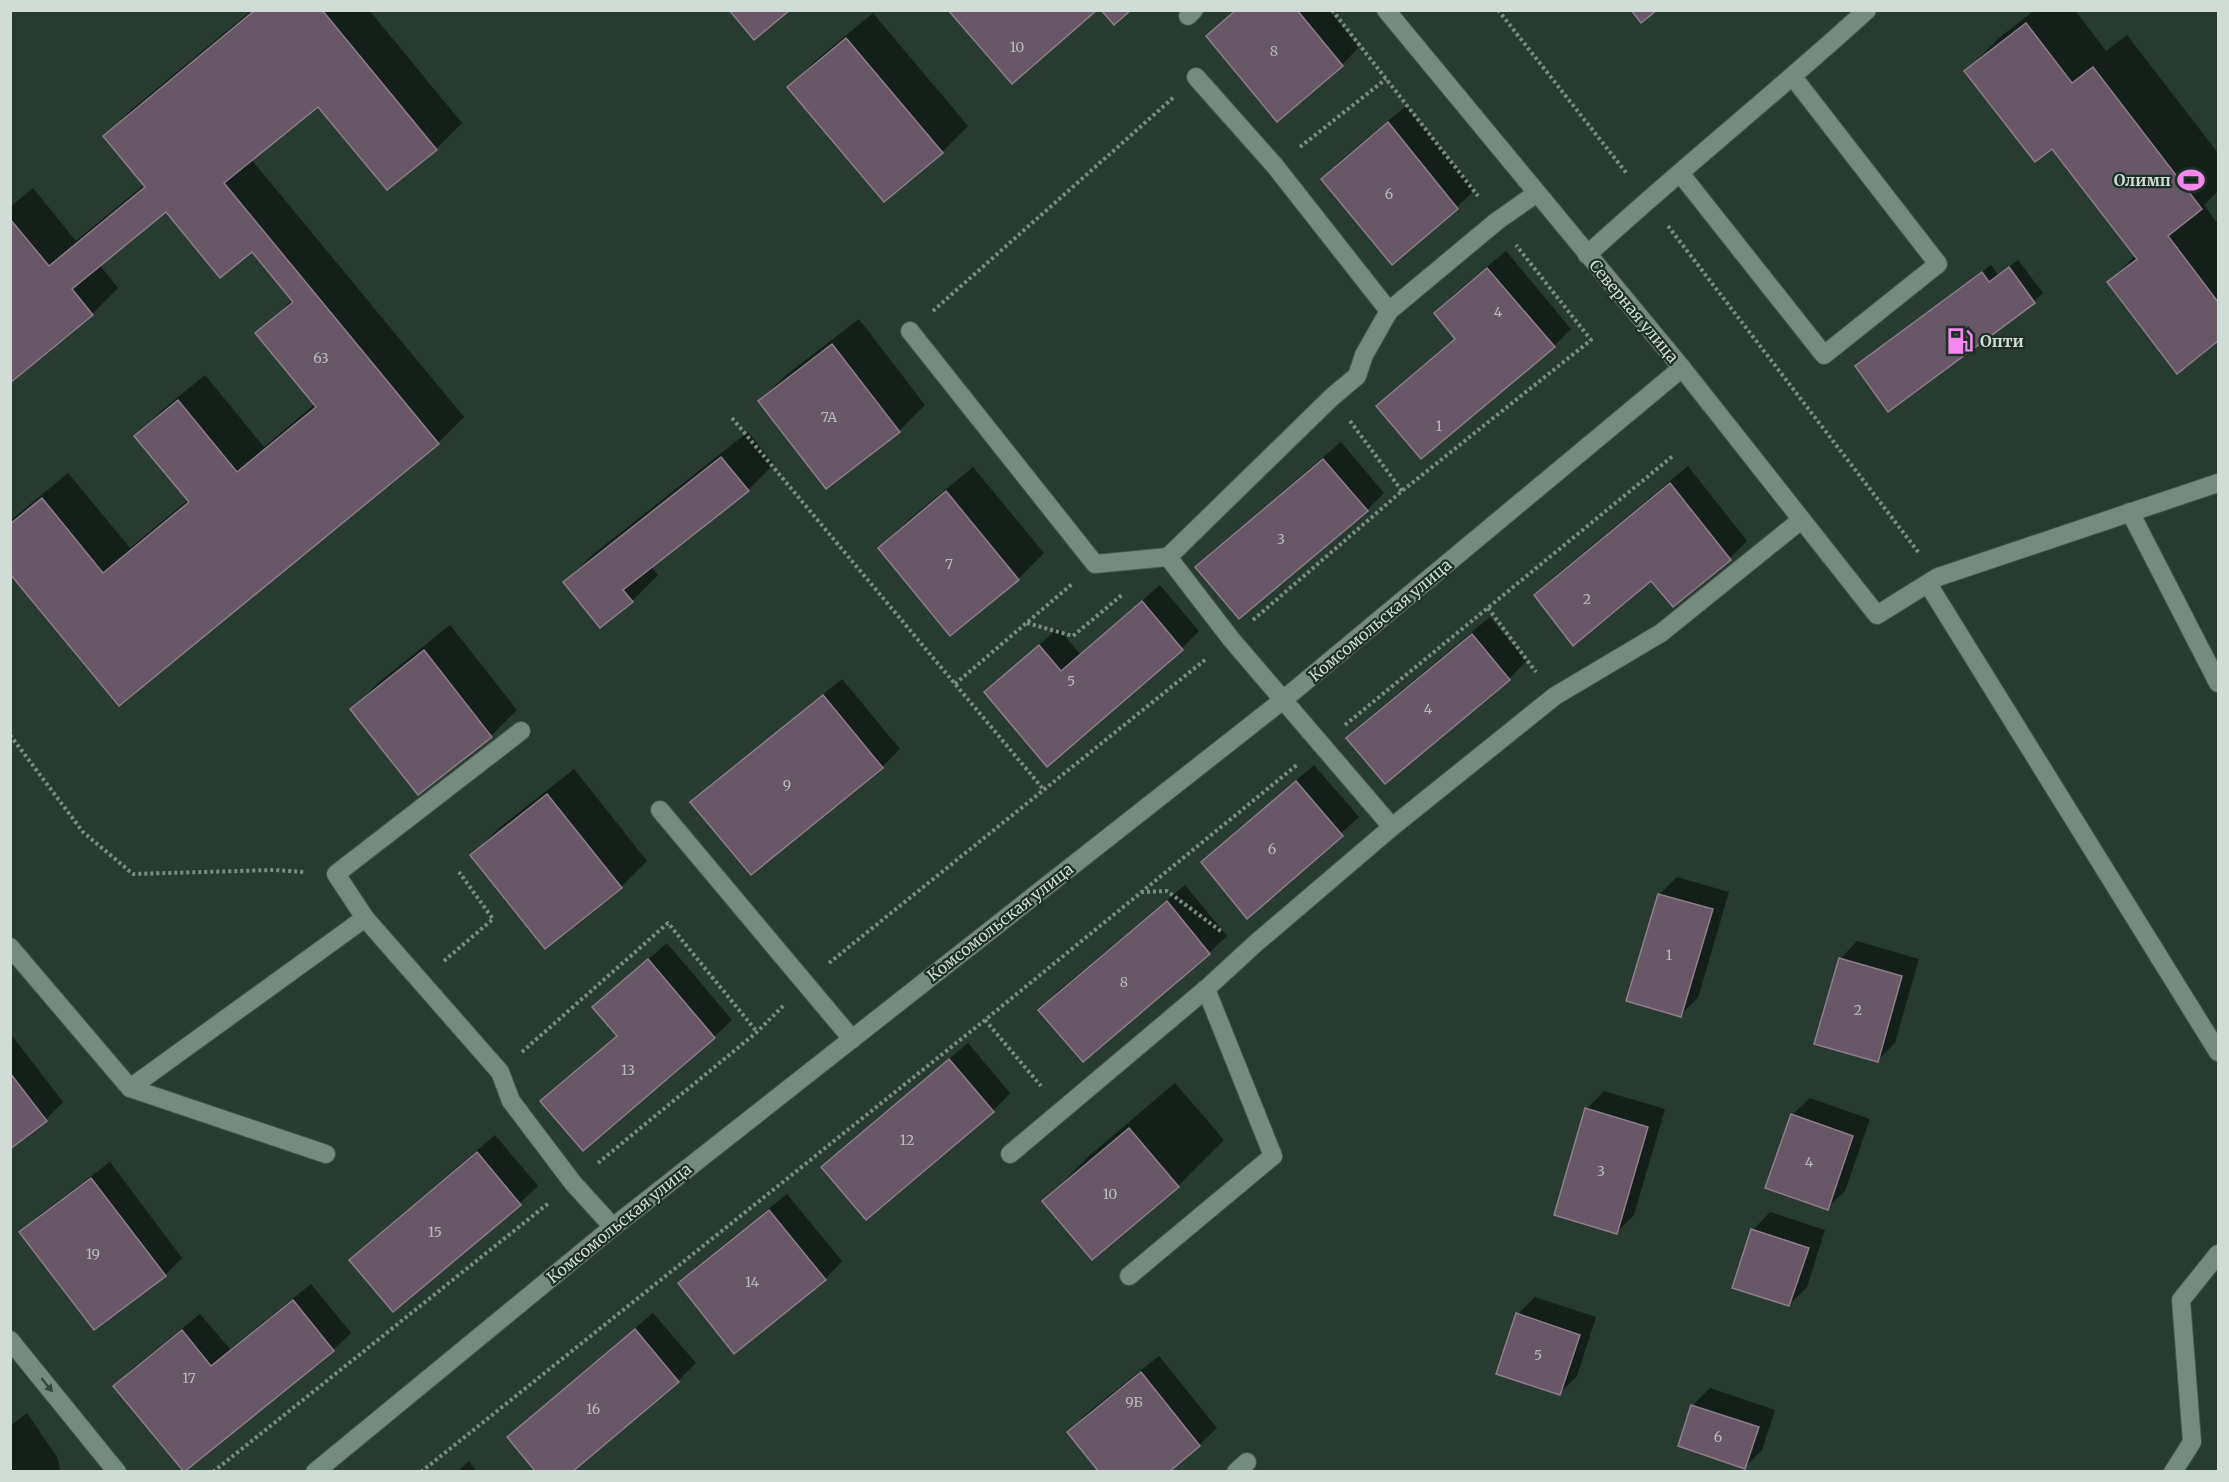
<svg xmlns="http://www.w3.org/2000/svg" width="2229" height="1482" font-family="Merriweather,serif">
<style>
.shadow{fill:#0007}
.building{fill:#685766;stroke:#8f7d8c;stroke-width:1.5}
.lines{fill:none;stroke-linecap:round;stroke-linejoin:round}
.minor-casing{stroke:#45564d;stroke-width:20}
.path{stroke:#7d8c84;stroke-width:4;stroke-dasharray:3 3;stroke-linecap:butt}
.minor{stroke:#758b7f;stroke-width:18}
.oneway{fill:#33473d}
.labels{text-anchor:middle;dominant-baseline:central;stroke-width:4.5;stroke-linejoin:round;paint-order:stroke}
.number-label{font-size:14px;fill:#b7bbba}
.poi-label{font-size:16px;font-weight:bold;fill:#d1dcd6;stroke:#1d3027;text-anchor:end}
.street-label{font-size:16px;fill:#d1dcd6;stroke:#1d3027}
</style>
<rect width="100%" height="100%" fill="#273b30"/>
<!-- shadow -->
<g class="shadow">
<path d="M252,10H369L462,123L436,149L318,105L251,159L464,417L438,443L120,704L10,571V521L68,473L130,548L188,500L136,436L162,410L205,375L264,447L315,404L257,333L293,299L252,249L166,210L99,264L118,288L92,314L10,381V207L33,188L76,241L145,184L105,136L131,110Z"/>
<path d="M1235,10H1329L1359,47L1342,65L1208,36Z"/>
<path d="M2035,10H2075L2106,51L2127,35L2218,153V191L2204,205L2218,224V339L2177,371L2109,282L2136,255L2053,147L1966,71L2000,37Z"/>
<path d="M873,13L968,126L942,152L884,200L789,87L815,61Z"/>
<path d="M1406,106L1475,190L1457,207L1392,263L1323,179L1340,161Z"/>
<path d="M1506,251L1571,329L1554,346L1378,406L1396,389L1456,338L1436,313L1453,295Z"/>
<path d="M2018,260L2043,293L2034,301L1889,409L1857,366L1865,358L1991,265L1998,275Z"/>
<path d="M859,319L925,405L899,431L760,401L786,375Z"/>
<path d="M748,432L774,464L748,490L651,566L658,575L632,601L565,582L591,556Z"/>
<path d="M1341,442L1384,493L1367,510L1197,567L1215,549Z"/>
<path d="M1688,466L1747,541L1730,558L1673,605L1651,578L1536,595L1553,578Z"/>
<path d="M973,467L1044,553L1018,579L951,634L880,548L906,522Z"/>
<path d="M1160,585L1199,631L1181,649L986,693L1058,628L1080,654Z"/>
<path d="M1490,617L1526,661L1509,679L1385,782L1348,739L1365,721Z"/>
<path d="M450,625L517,710L491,736L352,709L378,683Z"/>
<path d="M842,679L900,749L882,767L751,873L693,802L710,785Z"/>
<path d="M1314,765L1359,817L1247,917L1203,862L1220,845Z"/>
<path d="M574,769L647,861L621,887L472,855L498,829Z"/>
<path d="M1677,877L1729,892L1698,998L1680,1015L1628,1000L1660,894Z"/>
<path d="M1185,885L1227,936L1209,953L1083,1060L1040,1010L1057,992Z"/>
<path d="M1857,941L1919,959L1895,1043L1878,1060L1840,959Z"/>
<path d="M667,943L732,1020L714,1037L542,1101L617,1035L594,1007Z"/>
<path d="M10,1033L63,1102L46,1119L10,1147Z"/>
<path d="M968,1043L1010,1093L993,1111L823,1167L841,1150Z"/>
<path d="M1175,1083L1224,1140L1178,1186L1092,1258L1044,1201L1090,1155Z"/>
<path d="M1604,1091L1665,1109L1634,1215L1617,1232L1587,1109Z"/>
<path d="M1810,1098L1870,1119L1845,1191L1827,1208L1792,1115Z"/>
<path d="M495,1135L538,1186L520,1203L393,1310L351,1260L368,1243Z"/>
<path d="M110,1162L182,1258L165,1275L21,1232L39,1215Z"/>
<path d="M787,1194L842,1261L825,1279L680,1283L697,1266Z"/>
<path d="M1770,1212L1825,1230L1807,1287L1789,1305L1753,1230Z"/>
<path d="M311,1284L351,1333L333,1350L115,1386L133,1368L200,1314L230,1349Z"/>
<path d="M1535,1297L1596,1317L1577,1376L1560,1393L1518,1314Z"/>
<path d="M653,1313L696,1363L678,1381L570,1472L509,1437L526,1420Z"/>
<path d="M1159,1356L1217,1428L1199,1445L1167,1472L1069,1432L1086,1414Z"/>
<path d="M1710,1388L1775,1410L1762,1450L1745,1467L1679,1445L1693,1405Z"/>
<path d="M27,1413L57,1457L61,1472H10V1426Z"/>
<path d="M469,1461L477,1472H457Z"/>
</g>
<!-- building -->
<g class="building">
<path d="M255,10H322L437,150L387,190L318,107L224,183L439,444L119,706L10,574V524L42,498L103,573L189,502L134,436L178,400L237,472L316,407L255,333L293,302L252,252L220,278L166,212L72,289L93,315L10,383V219L49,266L145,187L103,136Z"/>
<path d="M729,10H790L754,40Z"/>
<path d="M948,10H1097L1012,84Z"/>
<path d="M1101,10H1131L1114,25Z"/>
<path d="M1236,10H1297L1343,66L1277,122L1206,36Z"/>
<path d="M1631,10H1657L1641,23Z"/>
<path d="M2026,23L2072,83L2093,67L2202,209L2168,236L2218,302V341L2177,374L2107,282L2137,259L2052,149L2035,162L1964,71Z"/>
<path d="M846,38L943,153L884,202L787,87Z"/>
<path d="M1388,122L1458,209L1392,265L1321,179Z"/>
<path d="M2009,267L2035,303L1888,412L1855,366L1982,272L1989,282Z"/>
<path d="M1487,268L1555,347L1421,459L1376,406L1455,339L1434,313Z"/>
<path d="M832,344L900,432L826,489L758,401Z"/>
<path d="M721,457L749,491L623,590L633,602L600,628L563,582Z"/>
<path d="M1323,459L1368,511L1239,619L1195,567Z"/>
<path d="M1670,483L1731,560L1673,607L1651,581L1573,646L1534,595Z"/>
<path d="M946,491L1019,580L950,636L878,548Z"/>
<path d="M1142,601L1183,650L1047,767L984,692L1039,645L1061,671Z"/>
<path d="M1472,634L1510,680L1385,784L1346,738Z"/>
<path d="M424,650L492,737L418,795L350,709Z"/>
<path d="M823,695L883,768L751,875L690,802Z"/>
<path d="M1296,781L1343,836L1247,919L1201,862Z"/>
<path d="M547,794L622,888L545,949L470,855Z"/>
<path d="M1658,894L1713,909L1681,1017L1626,1001Z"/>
<path d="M1167,901L1210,954L1083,1062L1038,1010Z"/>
<path d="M1839,958L1902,976L1878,1062L1814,1044Z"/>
<path d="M648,959L715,1038L583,1151L540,1101L617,1036L592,1007Z"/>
<path d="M949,1059L994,1112L866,1220L821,1167Z"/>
<path d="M10,1073L47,1121L10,1149Z"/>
<path d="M1585,1108L1648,1127L1617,1234L1554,1215Z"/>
<path d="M1791,1114L1853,1136L1828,1210L1765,1188Z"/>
<path d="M1129,1128L1179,1187L1092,1260L1042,1201Z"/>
<path d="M477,1152L521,1205L393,1312L349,1260Z"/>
<path d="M91,1178L166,1276L94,1330L19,1232Z"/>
<path d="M769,1210L826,1280L734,1354L678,1283Z"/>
<path d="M1751,1229L1809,1248L1789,1306L1732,1288Z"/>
<path d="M293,1300L334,1351L184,1472L113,1386L182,1330L211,1366Z"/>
<path d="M1516,1313L1580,1335L1560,1395L1496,1374Z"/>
<path d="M635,1329L679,1382L572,1472H536L507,1437Z"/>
<path d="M1141,1372L1200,1446L1169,1472H1099L1067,1432Z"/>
<path d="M1691,1405L1759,1427L1745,1469L1678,1446Z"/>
</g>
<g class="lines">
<defs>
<g id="minor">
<path d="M1386,10L1682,368L1877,615L1938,577L2218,483"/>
<path d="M1188,16L1194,10"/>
<path d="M1196,77L1275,166L1389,311L1497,221L1537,193"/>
<path d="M1680,173L1824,355L1938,264L1793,77"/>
<path d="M1587,255C1678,171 1775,94 1867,10"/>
<path d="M1389,311L1364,355L1357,376L1332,397L1168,557L1231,639L1392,827"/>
<path d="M910,331L1095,564L1168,557"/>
<path d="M2130,512L2218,683"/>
<path d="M1928,584L2218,1052"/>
<path d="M660,810L852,1039"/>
<path d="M365,918L336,874L521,731"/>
<path d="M10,947L130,1088L326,1154"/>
<path d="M130,1088L365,918L500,1072L511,1101L573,1183L613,1227"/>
<path d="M1010,1154L1206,989L1256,943L1392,827L1555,696L1661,633L1801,520"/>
<path d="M1129,1276L1273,1156L1206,989"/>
<path d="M10,1340L117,1472"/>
<path d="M315,1472L613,1227L1283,700L1682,368"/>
<path d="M1236,1472L1247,1462"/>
<path d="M2173,1472L2192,1442L2181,1300L2218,1254"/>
</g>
</defs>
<!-- minor casing -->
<use href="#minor" class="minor-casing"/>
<!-- path -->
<g class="path">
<path d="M1332,10L1478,196"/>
<path d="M1498,10L1628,175"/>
<path d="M1300,147L1386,79"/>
<path d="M1668,226L1919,553"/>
<path d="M933,311L1174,97"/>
<path d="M732,418L1044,790"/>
<path d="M1350,421L1402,491"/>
<path d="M1488,608L1536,672"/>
<path d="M1253,620L1402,491L1591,340L1516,245"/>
<path d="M1027,623L1073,636L1123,594"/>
<path d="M955,684L1072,584"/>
<path d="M1345,725L1674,455"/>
<path d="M10,735L83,832L133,874L274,870L305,872"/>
<path d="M1141,892L1167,891L1222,932"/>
<path d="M444,961L493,919L459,872"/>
<path d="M829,963L1206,659"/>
<path d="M985,1020L1041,1086"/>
<path d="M522,1052L668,923L757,1032"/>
<path d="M598,1163L757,1032L784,1005"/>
<path d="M213,1472L550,1202"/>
<path d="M421,1472L985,1020L1298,764"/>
</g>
<!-- minor -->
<use href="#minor" class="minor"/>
</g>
<!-- one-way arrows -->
<defs><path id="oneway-solid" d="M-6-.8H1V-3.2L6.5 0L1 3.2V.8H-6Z" transform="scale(1.5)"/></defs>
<use class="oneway" href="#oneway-solid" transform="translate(47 1385) rotate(51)"/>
<!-- icons -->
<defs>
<symbol id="stadium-bare" viewBox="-9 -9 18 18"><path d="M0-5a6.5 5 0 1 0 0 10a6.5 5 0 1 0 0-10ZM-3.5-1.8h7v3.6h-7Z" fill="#f688ed" stroke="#1d3027" stroke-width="2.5" paint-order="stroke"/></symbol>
<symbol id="fuel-bare" viewBox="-9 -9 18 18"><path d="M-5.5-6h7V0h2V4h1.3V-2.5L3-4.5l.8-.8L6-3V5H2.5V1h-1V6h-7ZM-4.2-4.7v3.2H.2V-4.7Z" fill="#f688ed" stroke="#1d3027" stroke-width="2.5" paint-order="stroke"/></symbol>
</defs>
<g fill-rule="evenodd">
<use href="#stadium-bare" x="2172" y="161" width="38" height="38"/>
<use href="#fuel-bare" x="1941" y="322" width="38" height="38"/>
</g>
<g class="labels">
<!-- number labels -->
<g class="number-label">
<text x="1017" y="47">10</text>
<text x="1274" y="51">8</text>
<text x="1389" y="194">6</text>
<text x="1498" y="312">4</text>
<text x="321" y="358">63</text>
<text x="829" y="417">7А</text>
<text x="1439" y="426">1</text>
<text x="1281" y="539">3</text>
<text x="949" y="564">7</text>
<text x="1587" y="599">2</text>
<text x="1071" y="681">5</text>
<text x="1428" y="709">4</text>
<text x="787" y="785">9</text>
<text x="1272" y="849">6</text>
<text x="1669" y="955">1</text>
<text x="1124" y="982">8</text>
<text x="1858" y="1010">2</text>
<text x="628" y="1070">13</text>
<text x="907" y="1140">12</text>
<text x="1809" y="1162">4</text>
<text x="1601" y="1171">3</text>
<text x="1110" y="1194">10</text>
<text x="435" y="1232">15</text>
<text x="93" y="1254">19</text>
<text x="752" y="1282">14</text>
<text x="1538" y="1355">5</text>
<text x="189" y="1378">17</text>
<text x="1134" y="1402">9Б</text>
<text x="593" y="1409">16</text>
<text x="1718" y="1437">6</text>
</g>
<!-- poi labels -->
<g class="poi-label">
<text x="2171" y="180">Олимп</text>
<text x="1980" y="341" text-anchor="start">Опти</text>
</g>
<!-- street labels -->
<g class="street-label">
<text transform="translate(1634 311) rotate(50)">Северная улица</text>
<text transform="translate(1380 620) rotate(-40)">Комсомольская улица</text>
<text transform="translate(1000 922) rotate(-38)">Комсомольская улица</text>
<text transform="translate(619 1223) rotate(-39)">Комсомольская улица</text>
</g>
</g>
<!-- border -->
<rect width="2229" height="1482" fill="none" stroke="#d1dcd6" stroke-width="24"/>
</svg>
